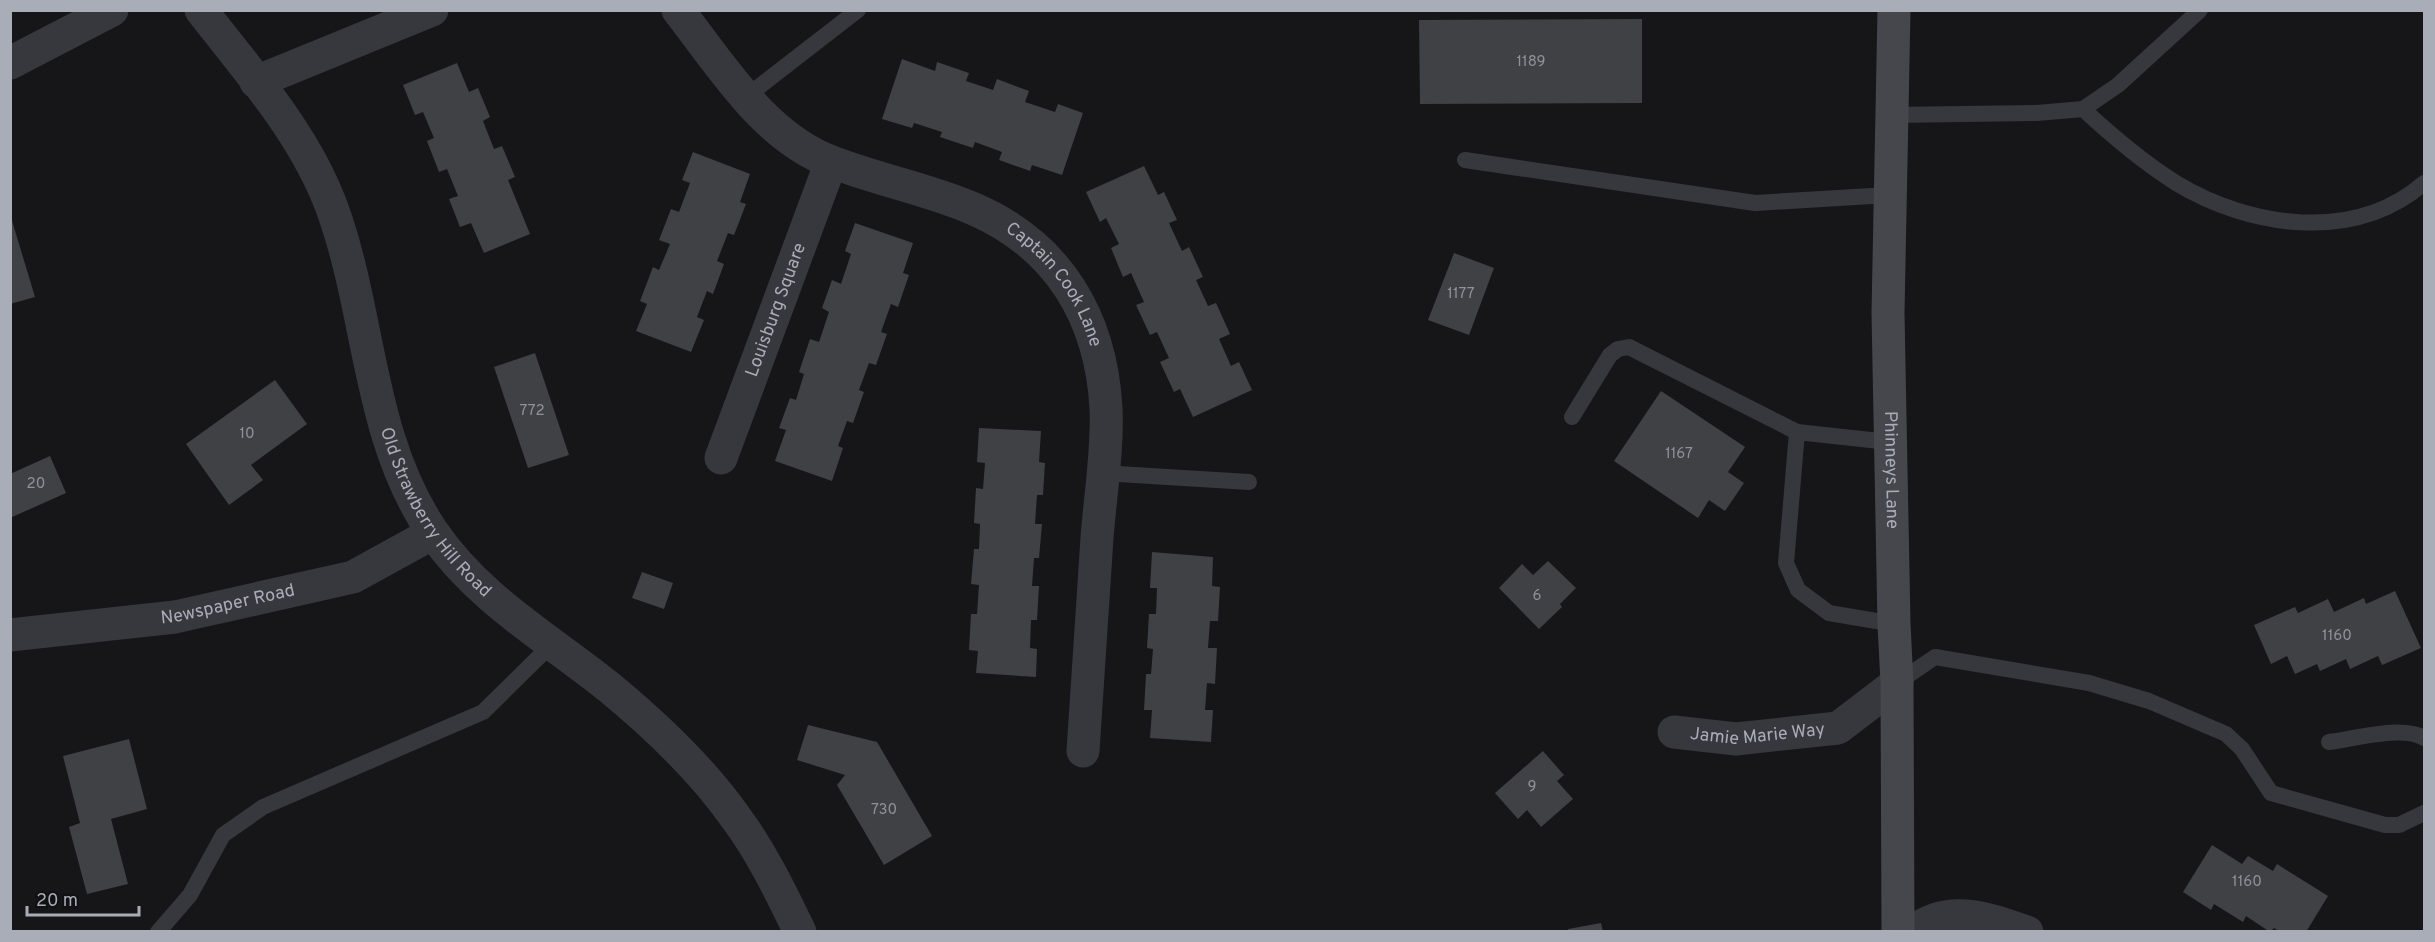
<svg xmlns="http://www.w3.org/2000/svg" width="2435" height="942" font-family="Overpass,sans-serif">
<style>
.building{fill:#404145}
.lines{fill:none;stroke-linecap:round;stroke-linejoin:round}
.lane{stroke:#37383d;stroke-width:16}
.street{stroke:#37383d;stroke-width:33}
.secondary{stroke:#45474d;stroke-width:33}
.labels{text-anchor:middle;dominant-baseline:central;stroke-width:4.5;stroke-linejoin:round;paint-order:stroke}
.number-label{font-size:15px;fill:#8e929b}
.street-label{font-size:18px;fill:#a8adb8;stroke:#111113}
</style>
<rect width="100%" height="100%" fill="#161618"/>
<!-- building -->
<g class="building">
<path d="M1642,19V103L1420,104L1419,20Z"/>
<path d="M902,59L935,71L937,62L969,73L966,81L993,90L997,79L1029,91L1025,102L1055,112L1058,104L1083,113L1062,175L1032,165L1030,171L999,160L1002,152L975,142L973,148L940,137L942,132L914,123L912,128L882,119Z"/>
<path d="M457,63L469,92L478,88L490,117L483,121L494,149L502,146L515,177L508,180L530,234L484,253L471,223L460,227L449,199L458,196L447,169L439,172L427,141L434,138L423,112L415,115L403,85Z"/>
<path d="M693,152L750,174L740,202L746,204L734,235L728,233L717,261L724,264L713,294L707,291L697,317L704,320L691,352L636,331L647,304L640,301L653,267L659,270L670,244L659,240L671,209L679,212L690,183L682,180Z"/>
<path d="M1144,166L1158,195L1164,192L1177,220L1169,223L1182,251L1189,247L1203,277L1196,280L1208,306L1216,303L1230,334L1219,339L1231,366L1239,362L1252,390L1193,417L1180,389L1174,392L1160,362L1169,358L1157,332L1150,335L1136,305L1144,302L1131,273L1123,277L1111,248L1119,244L1106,218L1100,222L1086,192Z"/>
<path d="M10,214L35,297L10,304Z"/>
<path d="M855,223L913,243L903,273L909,275L898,307L891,304L881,332L887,334L876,365L869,363L859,390L864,392L853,423L847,421L838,446L843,448L832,481L775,461L786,430L779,428L790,398L796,400L804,374L799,372L810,339L819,342L829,312L822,308L832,280L841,284L851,254L845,251Z"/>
<path d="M1454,253L1494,268L1469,335L1428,320Z"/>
<path d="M535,353L569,455L528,468L494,367Z"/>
<path d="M275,380L307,424L251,465L263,480L229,505L186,444Z"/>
<path d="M1661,391L1745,447L1728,472L1744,483L1725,511L1709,500L1698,518L1614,461Z"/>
<path d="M979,428L1041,431L1039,462L1045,463L1043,495H1037L1035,524H1042L1039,558H1034L1032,586H1039L1037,620H1031L1030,648L1037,649L1036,677L976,673L978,651L969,650L971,614H977L979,585L971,584L974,549H979L980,524L974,523L976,488L983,489L985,463L977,462Z"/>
<path d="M50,456L66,493L10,518V474Z"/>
<path d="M1152,552L1213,557L1212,586L1220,587L1218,621H1210L1208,648H1217L1215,684L1207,683L1205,710H1213L1211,742L1150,738L1152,710H1144L1146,674H1151L1153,649L1147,648L1149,614H1156L1157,588H1150Z"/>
<path d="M1548,561L1576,588L1560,604L1562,607L1539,629L1499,588L1522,564L1533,575Z"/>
<path d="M642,572L673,583L664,609L632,598Z"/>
<path d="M2395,591L2421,648L2382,665L2378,656L2350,669L2346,659L2320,671L2317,664L2295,674L2287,656L2271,664L2254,625L2295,607L2298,613L2328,599L2334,612L2364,598L2366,604Z"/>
<path d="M808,725L877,742L932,836L884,865L837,785L845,775L797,760Z"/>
<path d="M129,739L147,809L111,819L128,884L87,894L69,827L80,823L63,756Z"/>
<path d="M1543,751L1564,775L1557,781L1573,799L1541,827L1527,810L1518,819L1495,793Z"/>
<path d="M2212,845L2242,864L2248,856L2273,871L2277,864L2328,896L2306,932H2280L2274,928L2270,932L2246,916L2243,922L2214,904L2211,910L2183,892Z"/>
<path d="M1601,923L1603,932H1568V929Z"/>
</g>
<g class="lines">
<!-- lane -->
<g class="lane">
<path d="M2200,10L2118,85L2083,109C2112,136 2143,162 2176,183C2250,228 2355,243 2424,183"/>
<path d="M747,96L858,10"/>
<path d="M1892,115L2037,113L2083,109"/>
<path d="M1465,160L1755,203L1888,195"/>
<path d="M1572,417L1610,355L1618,349L1629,347L1797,432"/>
<path d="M1889,442L1797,432L1786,563L1798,590L1829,613L1894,624"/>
<path d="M1102,473L1249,482"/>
<path d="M1897,683L1935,657L2089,683L2149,701L2226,734L2242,749L2271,793L2385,825H2399L2424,813"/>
<path d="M2329,742C2354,739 2403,725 2424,738"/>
<path d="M158,932L190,895L223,835L263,807L483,712L551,645"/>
</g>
<!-- street -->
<g class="street">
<path id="s1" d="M201,10C249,72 305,134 332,208C371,315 367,435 432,531C478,599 548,638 610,688C656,726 701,768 736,818C762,853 781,893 800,932"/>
<path id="s2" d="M678,10C721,65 764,137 832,162C878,180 928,189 974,209C1059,246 1101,318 1106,408C1108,449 1100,497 1097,538C1092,609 1088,680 1083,751"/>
<path d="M10,63L112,10"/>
<path d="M256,82L432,10"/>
<path id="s3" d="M721,458L831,162"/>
<path id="s4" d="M10,635L175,617L353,577L433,533"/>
<path id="s5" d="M1674,732L1736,739L1838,728L1897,683"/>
<path d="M1913,932C1948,903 1989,919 2027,932"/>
</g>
<!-- secondary -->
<path class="secondary" id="s6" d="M1894,10L1888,313L1894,624L1897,683L1898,932"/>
</g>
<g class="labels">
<!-- number labels -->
<g class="number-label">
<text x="1531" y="62">1189</text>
<text x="1461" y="294">1177</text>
<text x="532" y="411">772</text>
<text x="247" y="434">10</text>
<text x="1679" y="454">1167</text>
<text x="36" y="484">20</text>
<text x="1537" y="596">6</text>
<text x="2337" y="636">1160</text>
<text x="1532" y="787">9</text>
<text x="884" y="810">730</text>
<text x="2247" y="882">1160</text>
</g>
<!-- street labels -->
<g class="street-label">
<text stroke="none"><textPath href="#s2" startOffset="483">Captain Cook Lane</textPath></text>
<text stroke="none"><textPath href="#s3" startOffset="158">Louisburg Square</textPath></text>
<text stroke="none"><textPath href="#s6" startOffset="460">Phinneys Lane</textPath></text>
<text stroke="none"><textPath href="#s1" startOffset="564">Old Strawberry Hill Road</textPath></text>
<text stroke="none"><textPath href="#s4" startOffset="220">Newspaper Road</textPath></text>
<text stroke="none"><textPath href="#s5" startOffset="84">Jamie Marie Way</textPath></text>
</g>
</g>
<!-- border -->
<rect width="2435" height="942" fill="none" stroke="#a8adb8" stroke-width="24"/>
<!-- scale -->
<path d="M27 906v9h112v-9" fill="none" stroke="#a8adb8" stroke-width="3"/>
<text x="36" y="906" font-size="18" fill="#a8adb8" stroke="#111113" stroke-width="4.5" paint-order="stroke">20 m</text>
</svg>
